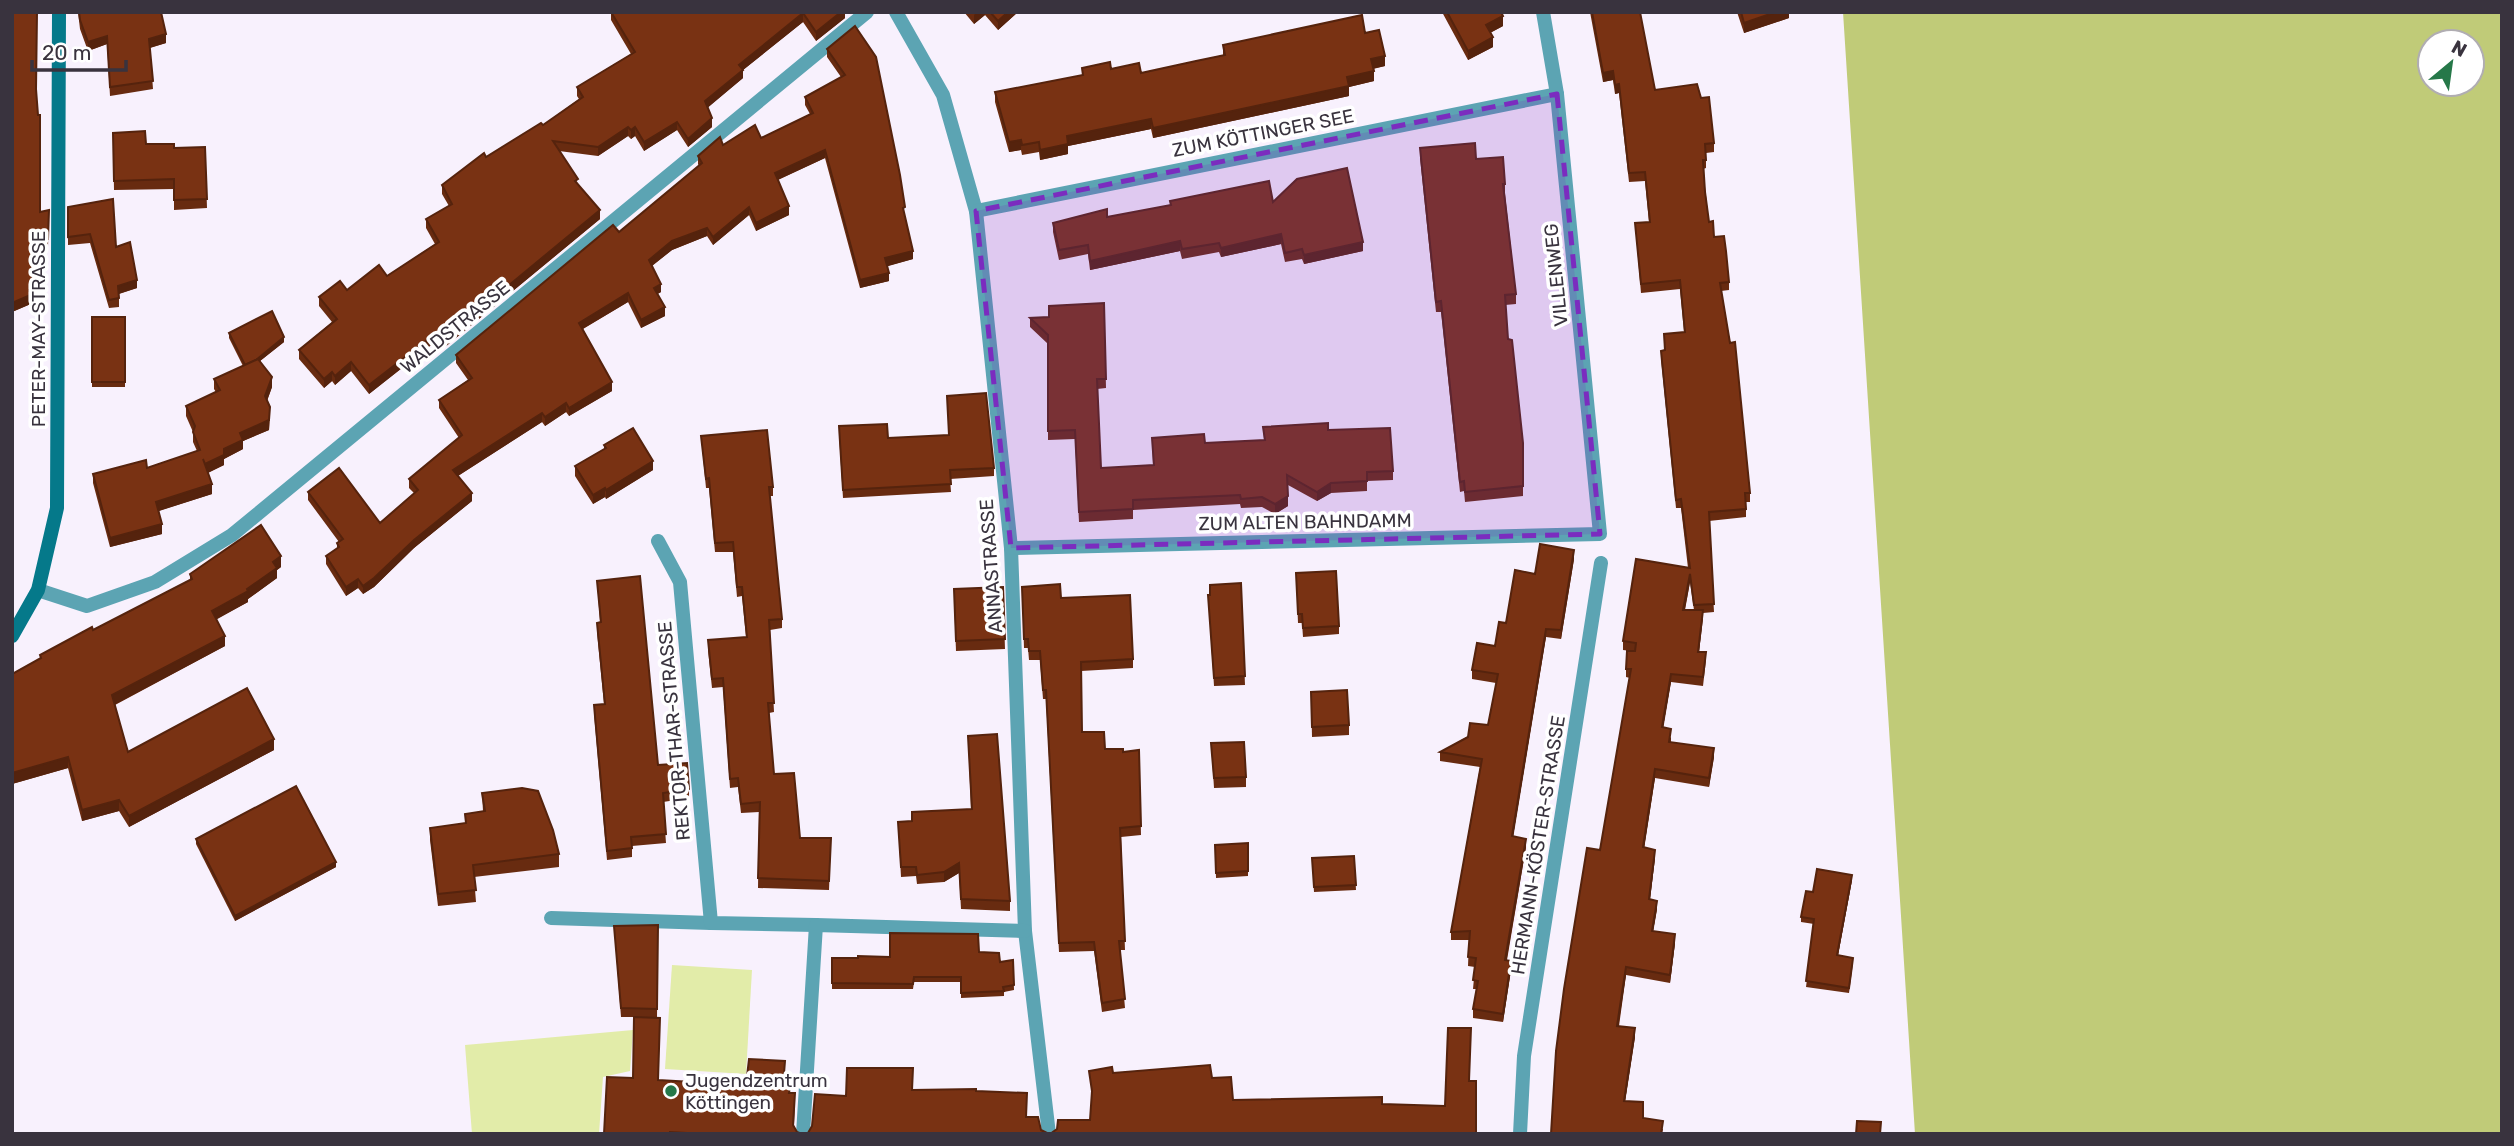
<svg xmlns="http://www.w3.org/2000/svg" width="2514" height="1146" font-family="Rubik,sans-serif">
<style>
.green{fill:#e2eca9}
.forest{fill:#c0cb78;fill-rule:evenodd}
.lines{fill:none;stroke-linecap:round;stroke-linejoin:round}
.service{stroke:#5ca4b3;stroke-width:14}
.minor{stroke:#5ca4b3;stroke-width:14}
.secondary{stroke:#05798a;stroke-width:14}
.wall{fill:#682b10;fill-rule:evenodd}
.shaded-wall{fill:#55230d}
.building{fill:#793213;stroke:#55230d;stroke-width:2}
.marked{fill:#7b2cbf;fill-opacity:0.2;stroke:#7b2cbf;stroke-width:5;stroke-dasharray:14 9;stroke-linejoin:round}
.poi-dot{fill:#267849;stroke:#fff;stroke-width:2.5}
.labels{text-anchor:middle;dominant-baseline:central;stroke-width:7;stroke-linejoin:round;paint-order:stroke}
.street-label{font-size:19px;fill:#39333e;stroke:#fff}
.poi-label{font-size:19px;fill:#39333e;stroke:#fff;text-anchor:start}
</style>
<rect width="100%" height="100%" fill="#f8f1fd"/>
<!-- green -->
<g class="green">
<path d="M672,965L752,970L746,1074L665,1069Z"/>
<path d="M633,1030L630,1071L603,1077L599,1134H472L465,1045Z"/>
</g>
<!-- forest -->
<path class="forest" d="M1843,12H2502V1134H1915ZM2430,42H2472V84H2430Z"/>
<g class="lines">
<!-- service -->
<path class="service" d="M551,918L711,923"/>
<!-- minor -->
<g class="minor">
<path d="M896,12L943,95L976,211L1011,548L1025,931L1049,1134"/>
<path d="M976,211L1557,94"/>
<path d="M658,541L680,582L711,923L816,925"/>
<path d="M1011,548L1600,534L1557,94L1543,12"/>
<path d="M38,590L87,606L155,582L232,535L867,12"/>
<path d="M803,1134L816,925L1025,931"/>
<path d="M1520,1134L1524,1056L1601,563"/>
</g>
<!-- secondary -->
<path class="secondary" d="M12,636L38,590L57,508L59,12"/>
</g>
<!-- wall -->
<g class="wall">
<path d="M78,12H161L166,43L150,48L153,89L110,96L107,44L88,51L80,29Z"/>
<path d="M611,12H845V18L816,41L803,22L743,70V78L708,107L712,127L688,147L677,130L644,151L635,136L631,139L628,136L598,156L559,151L578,184L600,219L445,347L440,338L369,394L351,371L335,385L332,381L324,388L299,359V350L332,322L319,306V297L347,290L387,276L435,244L426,228V219L449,206L442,194V185L486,157L543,125L579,99L577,96V87L631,54L611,20Z"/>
<path d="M964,12H1018L998,30L985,15L974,24Z"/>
<path d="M1442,12H1501L1503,26L1490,33L1493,47L1468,60Z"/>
<path d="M1590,12H1640L1655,90L1714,143V152L1706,153V168L1703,169L1709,222L1729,282V290L1721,291L1750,493V502H1746V517L1709,521L1714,612L1703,613L1699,652L1706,660L1703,686L1671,682L1663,727L1671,738V742L1714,757L1709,787L1655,778L1644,848L1655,858L1650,899L1657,909L1653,931L1675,943L1670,983L1626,975L1619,1026L1635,1037L1625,1101L1643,1118L1663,1129L1662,1134H1551L1630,678L1626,677V669L1631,651L1623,650V641L1688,568L1681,508H1676L1661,359V351L1665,350L1664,334L1684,332L1680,289L1641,293L1635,223L1649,222L1645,181L1629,182L1619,93L1615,94L1613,80L1603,82ZM1690,582L1694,610H1685Z"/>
<path d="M1737,12H1789V18L1744,33Z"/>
<path d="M855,26L905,216L913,259L887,266L889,281L860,288L825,158L778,180L789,215L756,231L749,215L713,245L707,236L672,250L652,266L661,292L657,294L665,316L641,328L628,302L583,329L612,391L569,416L566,412L545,426L542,422L458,476L472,501L414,548L374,587L363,594L358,588L346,596L326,564V556L337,548V543L339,542L308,500V492L380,523L414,493L409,488V479L459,438L439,408V400L468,380L456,363V355L619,232L699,166L698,164V156L723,145L761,138L810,114L805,105V97L841,77L827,57V49Z"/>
<path d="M1365,33L1385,66L1373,69L1374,81L1349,87V96L1153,138L1151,129L1068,146V154L1040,160L1039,152L1022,155L1021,150L1009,152L995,102V92L1082,76V68L1111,69L1141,73L1223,55V45Z"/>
<path d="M36,90L40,212L49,210L48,247L38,249L37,271L32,272L33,303L12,312Z"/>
<path d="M113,133L146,144L174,148L205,147L207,208L174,210V189L114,190Z"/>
<path d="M1420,148L1505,184V194L1516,294V304L1505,305L1508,339L1523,443V496L1465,502L1464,491L1460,492L1441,312H1436L1420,158Z"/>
<path d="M1170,201L1273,202L1363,251L1304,264L1302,259L1285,262L1281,244L1221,257L1219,252L1182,259L1180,251L1090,270L1088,254L1059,260L1053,232V223L1107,217L1170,205Z"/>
<path d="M68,207L116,247L137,288L119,294V307L109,308L90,243L68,245Z"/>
<path d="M1104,303L1106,388L1097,389L1101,468L1153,465L1152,438L1205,443L1264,440L1263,427L1328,430L1393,471V480L1367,481V491L1331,493L1317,501L1288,485V506L1275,514L1262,507L1241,508L1240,504L1133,510V519L1079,522L1075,439L1048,440V344L1030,327V318L1049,317Z"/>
<rect x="92" y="317" width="33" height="70"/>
<path d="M229,333L284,342L260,361L272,387L267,401L270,416L269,430L243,441V449L224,459V465L208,473L212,494L158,511L162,534L110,547L93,483V474L147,468L197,451L193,442V432L186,416V406L216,392L214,389V379L243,366L229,338Z"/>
<path d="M839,435L888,438L994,468V476L950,479L951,492L843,498Z"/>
<path d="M701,436L773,487V496H770L782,619V628L770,630L774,712L769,713L774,774L800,838H831L829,890L758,888L759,812L741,813L738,787L730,788L723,687L712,688L708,650V640L746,637L742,596L737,597L733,552H715L709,488H706Z"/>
<path d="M604,445L653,470L606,499L605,497L593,504L575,476V466L604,449Z"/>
<path d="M1574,559L1561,639L1546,637L1513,836L1526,847L1507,960L1511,970L1503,1022L1473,1018V1009L1477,989H1473L1475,967L1468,966L1469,940H1451V932L1480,767L1440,761V752L1488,725L1496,683L1472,679V670L1495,646L1506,623Z"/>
<path d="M281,567L277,570V578L248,599V602L216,619L225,646L115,705L128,752L274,750L129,827L119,811L82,821L68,768L12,784V674L40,659V655L93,630L190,580V574Z"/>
<path d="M1296,573L1339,626V634L1303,637L1302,623H1298Z"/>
<path d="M597,581L658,765L689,789V798L663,802L666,843L632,846V857L607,860L594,714V705L604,704L597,632V623L600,622Z"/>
<path d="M1241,583L1245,685L1214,686L1208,595Z"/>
<path d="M1003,587L1005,649L956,651L954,599Z"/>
<path d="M1022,587L1061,598L1133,659V668L1081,671L1082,732L1105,749L1123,752L1139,750L1141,835L1121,837L1125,950H1120L1125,1008L1102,1012L1094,951L1059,952L1046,699H1043L1040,660H1029L1028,648H1024Z"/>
<path d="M1311,692L1349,725V735L1312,737Z"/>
<path d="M968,736L1010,901V911L961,909L959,873L944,882L917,884L916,876L901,877L898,822L912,821V812L971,809Z"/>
<path d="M1211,743L1246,777V787L1214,788Z"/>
<path d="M482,793L559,854V867L474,877L476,902L438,906L430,840V828L465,823V814L483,811Z"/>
<path d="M196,839L336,867L235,921L196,844Z"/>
<path d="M1248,843V876L1216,878L1215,845Z"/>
<path d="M1354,856L1356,890L1314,892L1312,858Z"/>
<path d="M1852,880L1838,955L1853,963L1849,993L1806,987L1814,924L1801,922V917L1813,892Z"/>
<path d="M658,925L657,1017L658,1080L746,1085L785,1071L784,1086L790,1093L795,1102L794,1126L797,1132L802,1134H604L633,1078L634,1017H621L614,926Z"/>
<path d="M979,952L1000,962L1013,960L1014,990L1004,992V996L961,998V982H914L913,989H832V958H858Z"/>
</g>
<!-- shaded-wall -->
<g class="shaded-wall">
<path d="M841,12H845V18L816,41V32Z"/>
<path d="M977,12H985V15L974,24V15Z"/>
<path d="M1008,12H1018L998,30V21Z"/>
<path d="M1776,12H1789V18L1744,33V23Z"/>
<path d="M803,13V22L743,70V78L705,110V101L739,65Z"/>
<path d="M1503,16V26L1486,35V25Z"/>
<path d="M166,34V43L149,48V39Z"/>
<path d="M107,36V44L88,51V42Z"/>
<path d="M1493,37V47L1468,60V51Z"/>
<path d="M1385,56V66L1371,69V59Z"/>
<path d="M1374,71V81L1349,87V96L1153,138V128Z"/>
<path d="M1613,71V80L1603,82V73Z"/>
<path d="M1619,84V93L1615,94V85Z"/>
<path d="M712,118V127L688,147V139Z"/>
<path d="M1151,119V129L1068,146V154L1040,160V150L1067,136Z"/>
<path d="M677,122V130L644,151V142Z"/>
<path d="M628,127V136L598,156V147Z"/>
<path d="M635,127V136L631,139V130Z"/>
<path d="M1021,140V150L1009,152V142Z"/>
<path d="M825,150V158L775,181V173Z"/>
<path d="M789,206V215L756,231V223Z"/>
<path d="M749,207V215L713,245V237Z"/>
<path d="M600,210V219L445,347V338Z"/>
<path d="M707,228V236L672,250L649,268V260L672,241Z"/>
<path d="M1281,234V244L1221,257V248Z"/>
<path d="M1180,241V251L1090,270V261Z"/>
<path d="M1363,242V251L1304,264V255Z"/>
<path d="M913,251V259L885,267V258Z"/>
<path d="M889,273V281L860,288V280Z"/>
<path d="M137,280V288L118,294V286Z"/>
<path d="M661,284V292L654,296V288Z"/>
<path d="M628,293V302L579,331V323Z"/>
<path d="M33,294V303L12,312V303Z"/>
<path d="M665,307V316L641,328V320Z"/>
<path d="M440,330V338L369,394V385Z"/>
<path d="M284,337V342L246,372V367Z"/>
<path d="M351,362V371L335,385V376Z"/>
<path d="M332,372V381L324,388V379Z"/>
<path d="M272,377V387L265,406V396Z"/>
<path d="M612,382V391L569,416V408Z"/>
<path d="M566,403V412L545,426V417Z"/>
<path d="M270,407L269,430L243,441V449L224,459V449Z"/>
<path d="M542,413V422L453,479V470Z"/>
<path d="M224,455V465L205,474V464Z"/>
<path d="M653,461V470L606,499V490Z"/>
<path d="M1331,483V493L1317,501V492Z"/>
<path d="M212,484V494L156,512V502Z"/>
<path d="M605,488V497L593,504V495Z"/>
<path d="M472,493V501L414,548L374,587L363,594V586L414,540Z"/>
<path d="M1288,496V506L1275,514V504Z"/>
<path d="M162,524V534L110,547V538Z"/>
<path d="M1574,550V559L1561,639V630Z"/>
<path d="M281,556V567L277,570V578L248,599V602L212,622V611L247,589L273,562Z"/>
<path d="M1690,574V582L1683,619V610Z"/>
<path d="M358,579V588L346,596V587Z"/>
<path d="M1703,610V619L1698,660V652Z"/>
<path d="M1546,629V637L1512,845V836Z"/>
<path d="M225,636V646L112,706V695Z"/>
<path d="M1671,674V682L1662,736V727Z"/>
<path d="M274,739V750L129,827V816Z"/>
<path d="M1714,748V757L1709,787V778Z"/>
<path d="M68,757V768L12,784V773Z"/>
<path d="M1655,769V778L1643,856V847Z"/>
<path d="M119,800V811L82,821V810Z"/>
<path d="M1526,839V847L1505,969V960Z"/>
<path d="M1655,850V858L1649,908V899Z"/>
<path d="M336,862V867L235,921V916Z"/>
<path d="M959,863V873L944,882V872Z"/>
<path d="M1852,875V880L1837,961V955Z"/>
<path d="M1657,901V909L1652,939V931Z"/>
<path d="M1675,934V943L1670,983V975Z"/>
<path d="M1511,961V970L1503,1022V1014Z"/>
<path d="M1626,967V975L1617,1035V1026Z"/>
<path d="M1635,1028V1037L1624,1109V1101Z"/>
</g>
<!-- building -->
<g class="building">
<path d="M12,12H37L36,89L38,115H40V212L49,210L48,239L38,240L37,262L31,263L33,294L12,303Z"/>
<path d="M79,12H161L166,34L149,39L153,81L110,87L107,36L88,42L80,20Z"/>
<path d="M611,12H841L816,32L803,13L739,65L743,70L705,101L712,118L688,139L677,122L644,142L635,127L631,130L628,127L598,147L553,141L578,179L575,181L600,210L445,338L440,330L369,385L351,362L335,376L332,372L324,379L299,350L337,319L319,297L340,281L347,290L379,265L387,276L439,242L426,219L452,204L442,185L484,153L486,157L541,123L543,125L583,97L577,87L635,52Z"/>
<path d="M990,12H1008L998,21Z"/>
<path d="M1447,12H1501L1503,16L1486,25L1493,37L1468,51Z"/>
<path d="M1592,12H1640L1655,90L1697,84L1701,98L1709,97L1714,143L1705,144L1706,160H1703L1705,192L1709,222L1713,221L1714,237L1724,236L1726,251L1729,282L1720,283L1730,343L1735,342L1750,493H1745L1746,509L1709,512L1714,604L1694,605L1690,574L1683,610H1703L1698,652H1706L1703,677L1671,674L1662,727L1671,729L1669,742L1714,748L1709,778L1655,769L1643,847L1655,850L1649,899L1657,901L1652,931L1675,934L1670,975L1626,967L1617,1026L1635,1028L1624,1101L1643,1102V1118L1663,1121L1661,1134H1551L1556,1051L1564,989L1587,848L1600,850L1631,669H1626L1627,651H1635L1636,643L1623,641L1636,559L1690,568L1681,499L1676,500L1661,351L1665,350L1664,334L1685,332L1680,280L1641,284L1635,223L1650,222L1645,172L1629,173L1619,84L1615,85L1613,71L1603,73Z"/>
<path d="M1741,12H1776L1744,23Z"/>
<path d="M1362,15L1365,33L1379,30L1385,56L1371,59L1374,71L1347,77L1349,86L1153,128L1151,119L1067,136L1068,144L1040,150L1039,142L1022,145L1021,140L1009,142L995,92L1083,75L1082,68L1110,62L1111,69L1139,63L1141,73L1196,61L1225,55L1223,45Z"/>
<path d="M855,26L876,57L900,175L905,207L903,208L913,251L885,258L889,273L860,280L825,150L775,173L789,206L756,223L749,207L713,237L707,228L672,241L649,260L661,284L654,288L665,307L641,320L628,293L579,323L612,382L569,408L566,403L545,417L542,413L453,470L472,493L414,540L374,578L363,586L358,579L346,587L326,556L339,547L337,543L343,539L308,492L339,468L380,523L418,490L409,479L462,435L439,400L472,378L456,355L613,225L619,232L702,163L698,156L720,137L723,145L755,125L761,138L813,113L805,97L845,75L827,49Z"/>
<path d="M145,131L146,144H174V148L205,147L207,199L174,200V179L114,181L113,133Z"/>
<path d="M1475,143L1476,159L1503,157L1505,184H1503L1516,294L1505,295L1508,339L1512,340L1523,443V486L1465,492L1464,481L1460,482L1441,301L1436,302L1420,148Z"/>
<path d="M1347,168L1363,242L1304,255L1302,249L1285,253L1281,234L1221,248L1219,243L1182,249L1180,241L1090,261L1088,245L1059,250L1053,223L1107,209V217L1171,205L1170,201L1269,181L1273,202L1297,179Z"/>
<path d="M113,199L116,247L130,242L137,280L118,286L119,298L109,300L90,234L68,237V207Z"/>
<path d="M1104,303L1106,379H1097L1101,468L1154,465L1152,438L1204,434L1205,443L1265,440L1263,427L1328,423V430L1390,428L1393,471L1367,472V481L1331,483L1317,492L1287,475L1288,496L1275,504L1262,497L1241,499L1240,495L1133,500V509L1079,512L1075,430L1048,431V335L1030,318L1049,317V306Z"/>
<path d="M272,311L284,337L256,360L245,365L229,333Z"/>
<path d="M12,317L13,319L12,394Z"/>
<rect x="92" y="317" width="33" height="65"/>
<path d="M258,359L272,377L265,396L270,407L269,420L240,433L243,440L224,449V455L205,464L203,459L212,484L156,502L162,524L110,538L93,474L146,460L147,468L200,450L193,432L195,426L186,406L220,390L214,379Z"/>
<path d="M986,393L994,468L950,470L951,484L843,490L839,426L887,424L888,438L949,435L947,396Z"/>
<path d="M633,428L653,461L606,490L605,488L593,495L575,466L606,448L604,445Z"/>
<path d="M767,430L773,487H769L782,619L769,620L774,703H768L774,774L794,773L800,838H831L829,881L758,878L760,802L741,804L738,778L730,779L723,678L712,679L708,640L747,637L742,587H737L733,542L715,543L709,478L706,479L701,436Z"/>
<path d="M261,525L281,556L273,562L277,568L247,589L248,591L212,611L225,636L112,695L128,752L247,688L274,739L129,816L119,800L82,810L68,757L12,773V674L41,658L40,655L92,627L93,630L192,579L190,574Z"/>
<path d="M1540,544L1574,550L1561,630L1546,629L1512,836L1526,839L1505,960L1511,961L1503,1014L1473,1009L1478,981L1473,980L1476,958L1468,957L1470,931L1451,932L1482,759L1440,752L1468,737L1470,723L1488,725L1498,674L1472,670L1477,643L1495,646L1499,622L1506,623L1515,570L1535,574Z"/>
<path d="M1336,571L1339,626L1303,628L1302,614H1298L1296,573Z"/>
<path d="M640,576L658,765L687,763L689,789L663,793L666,834L631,837L632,848L607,851L594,705L605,704L597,623L601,622L597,581Z"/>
<path d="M1241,583L1245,676L1214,678L1208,595H1210V585Z"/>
<path d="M1060,584L1061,598L1130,595L1133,659L1081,662L1082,732H1104L1105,749H1123V752L1139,750L1141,826L1120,828L1125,941H1119L1125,999L1102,1003L1094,942L1059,943L1046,690H1043L1040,651H1029L1028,639H1024L1022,587Z"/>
<path d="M1003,587L1005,639L956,641L954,589Z"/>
<path d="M1347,690L1349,725L1312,727L1311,692Z"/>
<path d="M997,734L1010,901L961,899L959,863L944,872L917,875L916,867H901L898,822L912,821V812L972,809L968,736Z"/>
<path d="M1244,742L1246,777L1214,778L1211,743Z"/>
<path d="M296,786L336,862L235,916L196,839Z"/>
<path d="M522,788L538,791L553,830L559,854L473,865L476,890L438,894L430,828L466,823L465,814L485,811L482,793Z"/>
<path d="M1248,843V871L1216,873L1215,845Z"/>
<path d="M1354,856L1356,885L1314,887L1312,858Z"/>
<path d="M1817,869L1852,875L1837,955L1853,958L1849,988L1806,981L1814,919L1801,917L1806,891L1813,892Z"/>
<path d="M658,925L657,1009L621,1008L614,926Z"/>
<path d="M890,933L978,934L979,952L999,953L1000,962L1013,960L1014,985L1003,987L1004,991L961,993V977H914L913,984L832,983V958H858V956L890,957Z"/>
<path d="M634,1017L660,1018L658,1080L746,1085L749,1059L785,1061L783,1086L790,1087L789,1093H795L793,1125L797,1132L802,1134H705L670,1132V1134H604L607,1077L633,1078Z"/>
<path d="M1448,1028H1471L1469,1081H1476V1134H1050L1057,1129L1058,1120H1090L1092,1091L1089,1071L1112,1067L1113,1073L1210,1065L1212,1078L1231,1077L1233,1100L1382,1097V1104L1445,1106Z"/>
<path d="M847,1068H913L912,1090L976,1089V1091L1027,1093L1026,1117H1038L1041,1130L1049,1134H805L808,1133L812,1126L815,1094L846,1096Z"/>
<path d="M1857,1121L1881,1122L1880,1134H1856Z"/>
</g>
<!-- marked area -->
<path class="marked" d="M1557,94L1600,534L1011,548L976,211Z"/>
<!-- markers -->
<circle class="poi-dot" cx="671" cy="1091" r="7"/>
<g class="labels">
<!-- street labels -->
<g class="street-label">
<text transform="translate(1263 133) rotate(-11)">ZUM KÖTTINGER SEE</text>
<text transform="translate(1556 275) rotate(-96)">VILLENWEG</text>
<text transform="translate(455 327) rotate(-39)">WALDSTRASSE</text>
<text transform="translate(38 329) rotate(-90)">PETER-MAY-STRASSE</text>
<text transform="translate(1305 522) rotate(-1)">ZUM ALTEN BAHNDAMM</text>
<text transform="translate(991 566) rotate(-94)">ANNASTRASSE</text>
<text transform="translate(674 731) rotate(-95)">REKTOR-THAR-STRASSE</text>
<text transform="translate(1538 845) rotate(-81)">HERMANN-KÖSTER-STRASSE</text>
</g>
<!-- poi labels -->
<g class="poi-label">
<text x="685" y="1080">Jugendzentrum<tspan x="685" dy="22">Köttingen</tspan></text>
</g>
</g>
<!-- border -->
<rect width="2514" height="1146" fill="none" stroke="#39333e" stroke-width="28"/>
<!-- north arrow -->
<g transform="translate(2451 63) rotate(29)"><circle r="33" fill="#ffffff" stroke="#b0adb2" stroke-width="2"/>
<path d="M0-5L12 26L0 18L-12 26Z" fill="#267849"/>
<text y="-10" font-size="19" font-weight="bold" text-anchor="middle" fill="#39333e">N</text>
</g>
<!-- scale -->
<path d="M32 60v10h94v-10" fill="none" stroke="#39333e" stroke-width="3.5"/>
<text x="42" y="60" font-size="21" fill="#39333e" stroke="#ffffff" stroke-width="5" paint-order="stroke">20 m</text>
</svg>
